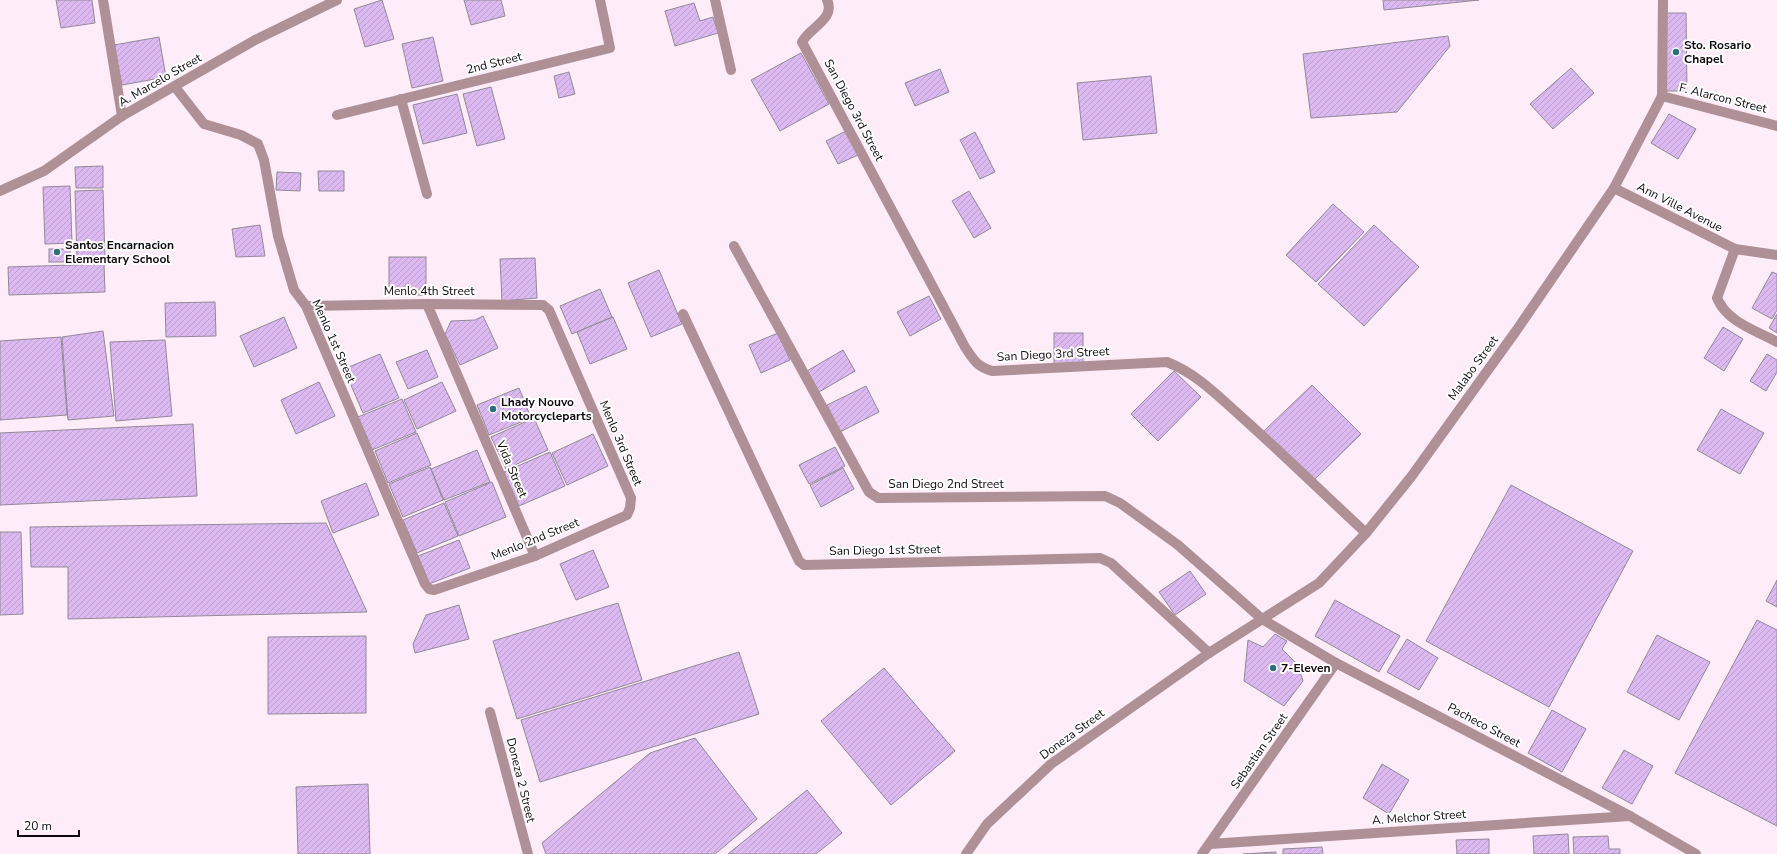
<svg xmlns="http://www.w3.org/2000/svg" width="1777" height="854" font-family="'Nunito Sans',sans-serif">
<style>
.building{fill:url(#building-hatch);stroke:#928998}
.lines{fill:none;stroke-linecap:round;stroke-linejoin:round}
.minor{stroke:#af9097;stroke-width:10}
.tertiary{stroke:#af9097;stroke-width:10}
.poi-dot{fill:#29727b;stroke:#fff;stroke-width:1.5}
.labels{text-anchor:middle;dominant-baseline:central;stroke-width:4;stroke-linejoin:round;paint-order:stroke}
.poi-label{font-size:12px;font-weight:bold;fill:#100a0e;stroke:#fff;text-anchor:start}
.street-label{font-size:12px;fill:#100a0e;stroke:#fff}
</style>
<defs>
<pattern id="building-hatch" width="6" height="6" patternUnits="userSpaceOnUse"><rect width="6" height="6" fill="#dcbaf1"/><path d="M-1 1l2-2M0 6l6-6M5 7l2-2" fill="none" stroke="#bc9fcd"/></pattern>
</defs>
<rect width="100%" height="100%" fill="#feecf8"/>
<!-- building -->
<g class="building">
<path d="M56,0H92L95,23L61,28Z"/>
<path d="M382,0L394,39L365,47L354,9Z"/>
<path d="M464,0H501L505,16L471,25Z"/>
<path d="M1383,0H1479L1384,10Z"/>
<path d="M694,3L700,21L713,17L718,33L675,46L665,11Z"/>
<path d="M1666,13H1686L1687,91H1666Z"/>
<path d="M1448,36L1450,46L1397,112L1311,118L1303,54Z"/>
<path d="M159,37L166,77L122,85L114,45Z"/>
<path d="M433,37L443,81L412,88L402,44Z"/>
<path d="M801,53L829,104L780,131L751,80Z"/>
<path d="M1571,68L1594,93L1553,129L1530,104Z"/>
<path d="M940,69L949,92L915,106L905,83Z"/>
<path d="M569,72L575,94L559,98L554,76Z"/>
<path d="M1151,76L1157,133L1083,140L1077,83Z"/>
<path d="M491,87L505,139L477,146L463,94Z"/>
<path d="M457,94L467,133L423,144L413,105Z"/>
<path d="M1669,114L1696,129L1678,159L1651,143Z"/>
<path d="M846,131L858,155L838,164L826,141Z"/>
<path d="M975,132L995,172L980,179L960,140Z"/>
<path d="M103,166V188H76L75,167Z"/>
<path d="M318,171H344V191H319Z"/>
<path d="M277,172L301,173L300,191L276,190Z"/>
<path d="M70,186L72,243L45,244L43,187Z"/>
<path d="M103,190L105,260L77,261L75,191Z"/>
<path d="M969,191L991,228L974,238L952,201Z"/>
<path d="M1333,204L1364,232L1316,282L1286,255Z"/>
<path d="M260,225L265,256L236,257L232,229Z"/>
<path d="M1374,225L1419,267L1364,326L1318,284Z"/>
<rect x="49" y="249" width="21" height="13"/>
<rect x="389" y="257" width="37" height="38"/>
<path d="M535,258L537,298L502,301L500,259Z"/>
<path d="M104,264L105,292L9,295L8,267Z"/>
<path d="M659,270L682,324L651,337L628,283Z"/>
<path d="M1772,272L1777,274V310L1772,319L1752,308Z"/>
<path d="M600,289L612,317L572,334L560,306Z"/>
<path d="M929,296L941,319L910,336L897,312Z"/>
<path d="M215,302L216,336L166,337L165,303Z"/>
<path d="M1777,314V333L1769,328Z"/>
<path d="M483,316L498,348L460,365L445,334L451,321L475,320Z"/>
<path d="M284,317L297,348L254,367L240,336Z"/>
<path d="M613,317L627,349L590,364L577,332Z"/>
<path d="M1723,327L1743,339L1724,371L1704,358Z"/>
<path d="M103,331L114,416L68,420L62,337Z"/>
<path d="M778,333L790,360L761,373L749,345Z"/>
<rect x="1054" y="333" width="29" height="33"/>
<path d="M61,337L67,415L0,420V341Z"/>
<path d="M165,340L172,416L116,421L110,342Z"/>
<path d="M427,350L438,377L408,389L396,362Z"/>
<path d="M843,350L855,371L819,392L807,371Z"/>
<path d="M380,354L399,398L363,413L344,369Z"/>
<path d="M1767,354L1777,360V372L1766,391L1750,381Z"/>
<path d="M1174,371L1201,397L1158,441L1131,414Z"/>
<path d="M319,382L335,416L296,434L281,400Z"/>
<path d="M442,382L456,411L417,429L404,400Z"/>
<path d="M1312,385L1361,434L1313,481L1264,431Z"/>
<path d="M866,386L879,412L840,432L827,405Z"/>
<path d="M519,388L531,418L489,435L477,405Z"/>
<path d="M402,399L416,432L372,450L358,417Z"/>
<path d="M1721,409L1764,433L1740,474L1697,450Z"/>
<path d="M534,418L548,450L506,469L491,437Z"/>
<path d="M193,424L197,496L0,505V433Z"/>
<path d="M417,433L431,465L388,483L375,451Z"/>
<path d="M593,434L608,466L567,485L552,453Z"/>
<path d="M835,447L845,466L809,484L799,465Z"/>
<path d="M477,450L490,482L444,500L431,469Z"/>
<path d="M550,452L565,486L519,506L504,472Z"/>
<path d="M430,467L443,500L403,517L389,484Z"/>
<path d="M843,468L854,489L821,507L810,485Z"/>
<path d="M492,482L506,517L459,536L445,502Z"/>
<path d="M366,483L379,515L333,533L321,501Z"/>
<path d="M1511,485L1633,551L1549,707L1426,641Z"/>
<path d="M444,503L458,536L417,553L403,520Z"/>
<path d="M326,523L367,612L68,619V567H31L30,527Z"/>
<path d="M0,532H21L23,614L0,615Z"/>
<path d="M459,540L470,568L429,584L418,556Z"/>
<path d="M593,550L609,587L576,600L560,564Z"/>
<path d="M1190,571L1206,594L1175,615L1159,592Z"/>
<path d="M1777,580V607L1766,601Z"/>
<path d="M1335,600L1400,636L1379,672L1315,636Z"/>
<path d="M618,603L642,680L517,719L493,641Z"/>
<path d="M459,605L469,639L415,653L413,644L426,615Z"/>
<path d="M1757,620L1777,630V826L1675,773Z"/>
<path d="M1275,634L1287,641L1282,649L1298,665L1303,681L1284,706L1244,681L1248,640L1263,647Z"/>
<path d="M1657,635L1710,662L1679,720L1627,692Z"/>
<path d="M366,636V713L268,714V637Z"/>
<path d="M1407,639L1438,658L1419,690L1387,672Z"/>
<path d="M739,652L759,714L540,782L521,720Z"/>
<path d="M884,668L955,751L891,805L821,721Z"/>
<path d="M1552,710L1586,729L1562,772L1528,753Z"/>
<path d="M695,738L757,819L715,854H546L542,843L650,753Z"/>
<path d="M1624,750L1653,766L1632,804L1602,788Z"/>
<path d="M1382,764L1409,780L1389,814L1363,798Z"/>
<path d="M368,784L370,854H298L296,787Z"/>
<path d="M807,790L842,833L816,854H728Z"/>
<path d="M1568,834L1569,854H1534L1533,836Z"/>
<path d="M1608,836L1609,849H1620V854H1574L1573,837Z"/>
<path d="M1489,839V854H1457L1456,840Z"/>
<path d="M1322,847L1323,854H1283V849Z"/>
<path d="M1276,852V854H1243Z"/>
</g>
<g class="lines">
<!-- minor -->
<g class="minor">
<path d="M103,0L122,116"/>
<path d="M715,0L731,70"/>
<path d="M827,0C836,19 810,27 802,42L965,347C974,360 976,366 992,371L1167,362C1198,374 1221,399 1245,420C1286,457 1326,496 1366,533"/>
<path d="M175,87L204,124L241,135L258,144L264,160L278,236L294,290L306,306L425,584L429,589L434,590L535,556L627,515L630,508L631,498L549,310L543,305L427,304L306,306"/>
<path d="M401,99L427,194"/>
<path d="M337,115L610,48L600,0"/>
<path d="M1614,188L1735,249L1777,255"/>
<path d="M734,246L869,492L878,498L1105,496L1120,503L1178,545L1262,619"/>
<path d="M1735,249L1717,298C1727,322 1755,330 1777,342"/>
<path d="M427,304L535,556"/>
<path d="M683,314L799,561L804,565L1100,558L1111,563L1209,653"/>
<path d="M490,712L528,854"/>
<path d="M1210,844L1630,816"/>
<path d="M1202,854L1336,663"/>
</g>
<!-- tertiary -->
<g class="tertiary">
<path d="M1662,96L1777,126"/>
<path d="M0,191L44,171L122,116L255,40L337,0"/>
<path d="M1262,619L1336,663L1630,816L1696,854"/>
<path d="M966,854L987,824L1051,764L1209,653L1319,583L1366,533L1411,477L1516,331L1614,188L1662,96L1663,0"/>
</g>
</g>
<!-- markers -->
<g class="poi-dot">
<circle cx="1676" cy="52" r="4"/>
<circle cx="57" cy="252" r="4"/>
<circle cx="493" cy="409" r="4"/>
<circle cx="1273" cy="668" r="4"/>
</g>
<g class="labels">
<!-- poi labels -->
<g class="poi-label">
<text x="1684" y="45">Sto. Rosario<tspan x="1684" dy="14">Chapel</tspan></text>
<text x="65" y="245">Santos Encarnacion<tspan x="65" dy="14">Elementary School</tspan></text>
<text x="501" y="402">Lhady Nouvo<tspan x="501" dy="14">Motorcycleparts</tspan></text>
<text x="1281" y="668">7-Eleven</text>
</g>
<!-- street labels -->
<g class="street-label">
<text transform="translate(494 63) rotate(-14)">2nd Street</text>
<text transform="translate(160 80) rotate(-30)">A. Marcelo Street</text>
<text transform="translate(1723 98) rotate(14)">F. Alarcon Street</text>
<text transform="translate(854 110) rotate(62)">San Diego 3rd Street</text>
<text transform="translate(1680 207) rotate(27)">Ann Ville Avenue</text>
<text x="429" y="291">Menlo 4th Street</text>
<text transform="translate(334 341) rotate(66)">Menlo 1st Street</text>
<text transform="translate(1053 354) rotate(-3)">San Diego 3rd Street</text>
<text transform="translate(1473 368) rotate(-54)">Malabo Street</text>
<text transform="translate(621 443) rotate(67)">Menlo 3rd Street</text>
<text transform="translate(512 469) rotate(67)">Vida Street</text>
<text x="946" y="484">San Diego 2nd Street</text>
<text transform="translate(535 539) rotate(-22)">Menlo 2nd Street</text>
<text transform="translate(885 550) rotate(-1)">San Diego 1st Street</text>
<text transform="translate(1484 725) rotate(28)">Pacheco Street</text>
<text transform="translate(1072 734) rotate(-36)">Doneza Street</text>
<text transform="translate(1259 751) rotate(-55)">Sebastian Street</text>
<text transform="translate(521 780) rotate(76)">Doneza 2 Street</text>
<text transform="translate(1419 817) rotate(-4)">A. Melchor Street</text>
</g>
</g>
<!-- scale -->
<path d="M18 830v6h61v-6" fill="none" stroke="#100a0e" stroke-width="2"/>
<text x="24" y="830" font-size="12" fill="#100a0e" stroke="#ffffff" stroke-width="3" paint-order="stroke">20 m</text>
</svg>
